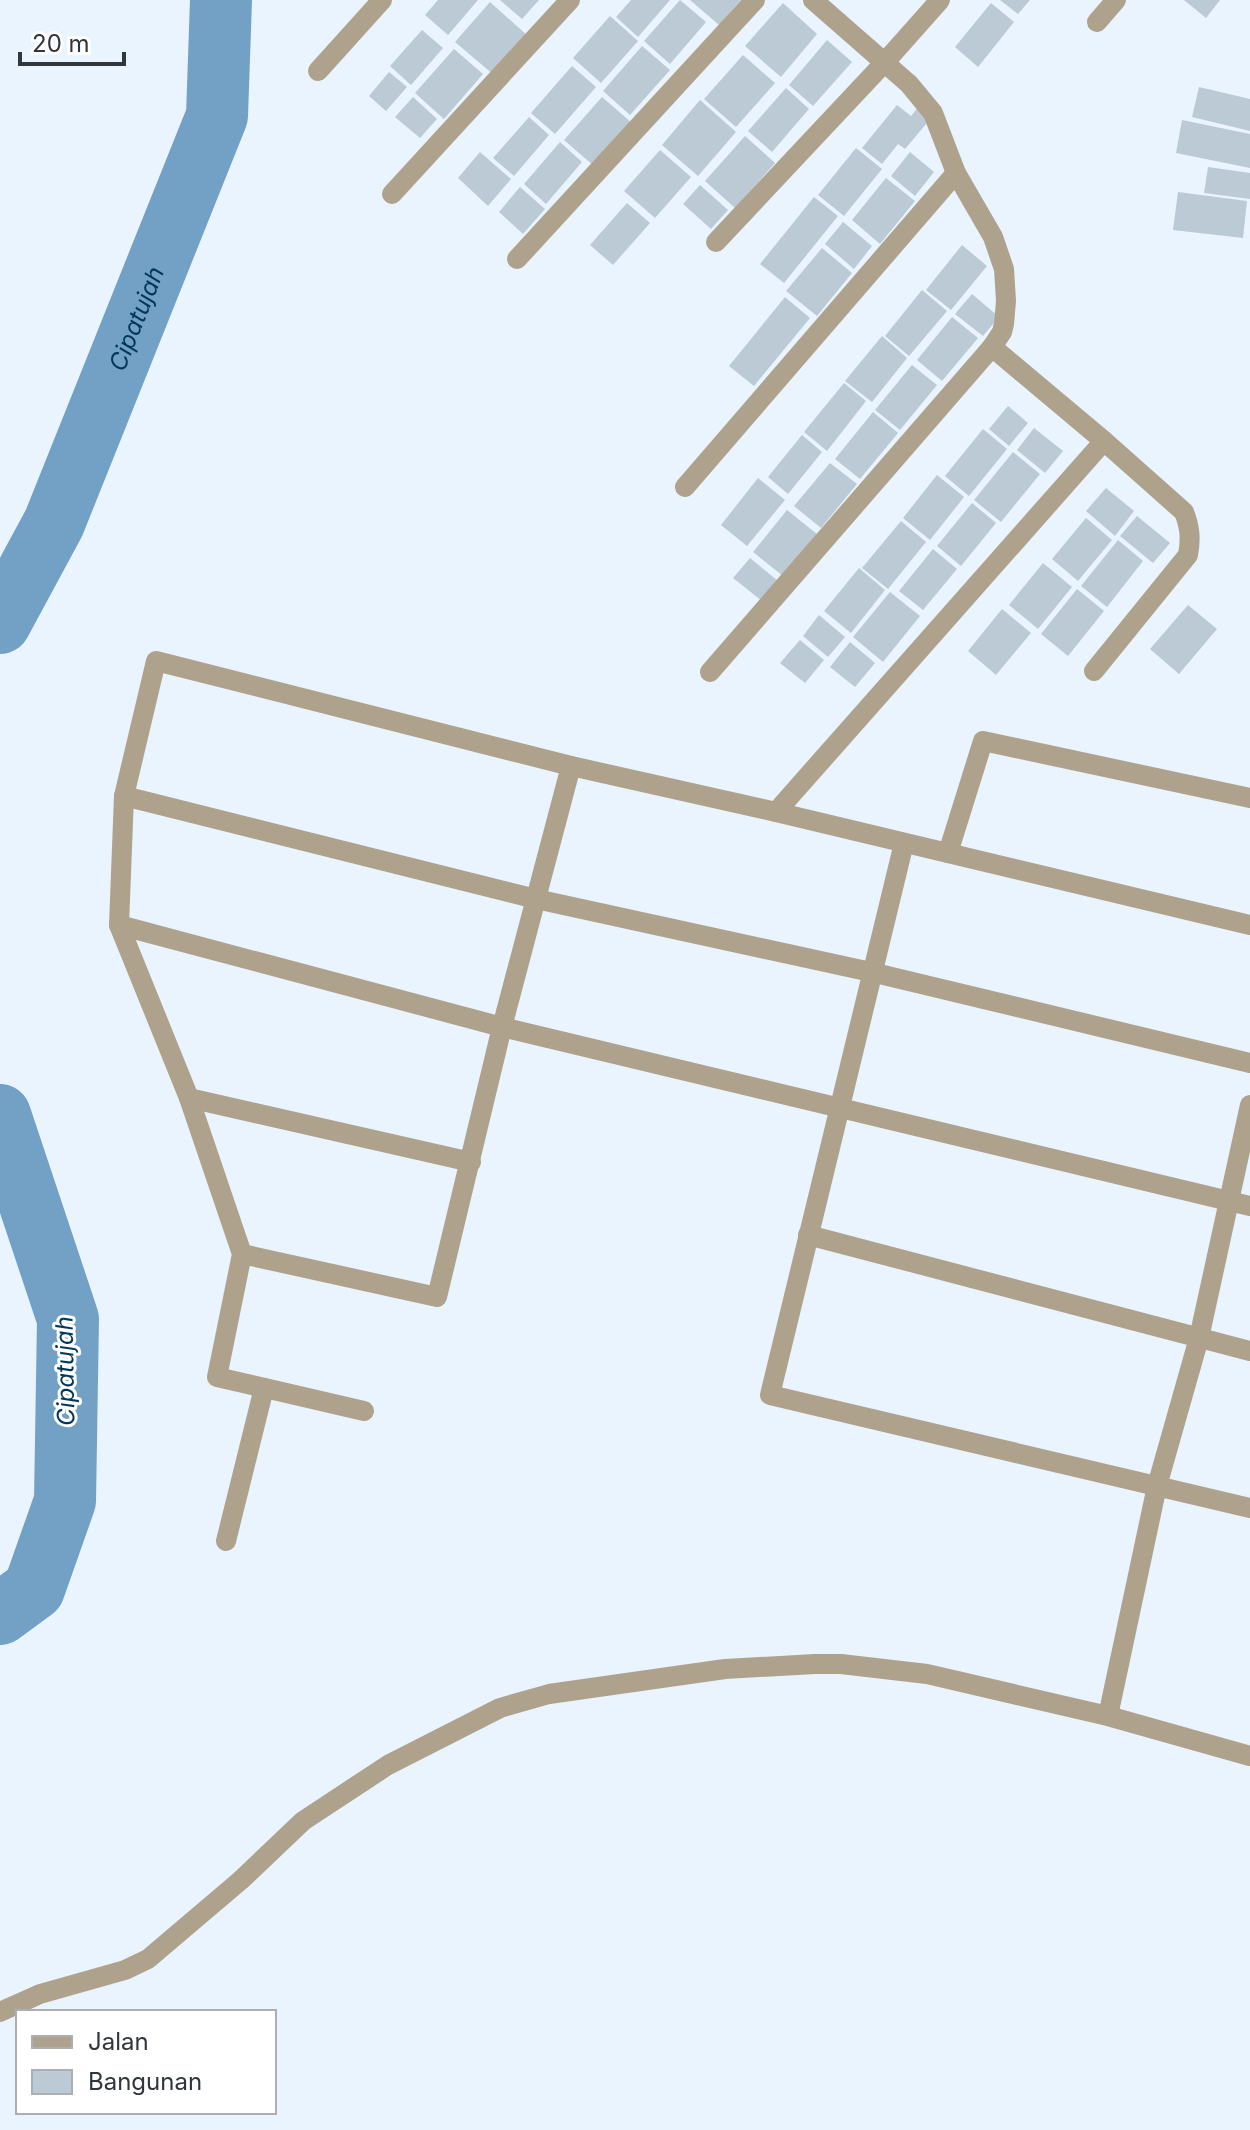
<svg xmlns="http://www.w3.org/2000/svg" width="1250" height="2130" font-family="Inter,sans-serif">
<style>
.lines{fill:none;stroke-linecap:round;stroke-linejoin:round}
.river{stroke:#73a0c5;stroke-width:62}
.building{fill:#bccad6}
.street{stroke:#aea28d;stroke-width:20}
.labels{text-anchor:middle;dominant-baseline:central;stroke-width:6;stroke-linejoin:round;paint-order:stroke}
.water-label{font-size:24px;font-style:italic;fill:#00375b;stroke:#fff}
</style>
<rect width="100%" height="100%" fill="#e9f4ff"/>
<g class="lines">
<!-- river -->
<g class="river">
<path id="s1" d="M0,623L54,523L217,116L221,0"/>
<path d="M0,1115L68,1319L65,1501L34,1589L0,1614"/>
</g>
</g>
<!-- building -->
<g class="building">
<path d="M438,0H478L448,35L425,15Z"/>
<path d="M500,0H539L522,19Z"/>
<path d="M631,0H670L638,37L616,17Z"/>
<path d="M680,0L706,22L670,64L644,41Z"/>
<path d="M690,0H741L719,25Z"/>
<path d="M1000,0H1030L1018,14Z"/>
<path d="M1184,0H1220L1206,18Z"/>
<path d="M490,2L528,36L494,75L455,42Z"/>
<path d="M783,3L817,34L781,77L745,46Z"/>
<path d="M991,3L1014,22L978,67L955,47Z"/>
<path d="M610,16L638,41L601,83L573,58Z"/>
<path d="M422,30L443,48L411,85L390,66Z"/>
<path d="M827,40L852,62L813,106L789,85Z"/>
<path d="M642,46L670,70L630,115L603,91Z"/>
<path d="M454,49L483,74L444,119L415,93Z"/>
<path d="M743,55L775,83L736,127L704,99Z"/>
<path d="M572,66L596,87L555,134L531,113Z"/>
<path d="M389,72L407,87L386,111L369,96Z"/>
<path d="M1199,87L1250,99V131L1192,117Z"/>
<path d="M786,88L809,109L772,152L748,131Z"/>
<path d="M413,97L437,119L420,138L395,117Z"/>
<path d="M602,97L632,123L594,166L564,140Z"/>
<path d="M700,100L736,132L698,176L662,145Z"/>
<path d="M897,105L911,116L919,106L932,117L905,149L898,144L882,164L862,148Z"/>
<path d="M529,117L549,135L514,176L493,158Z"/>
<path d="M1182,120L1250,134V168L1176,153Z"/>
<path d="M745,136L775,163L735,208L705,181Z"/>
<path d="M560,142L582,162L546,204L524,184Z"/>
<path d="M856,148L882,169L844,216L818,195Z"/>
<path d="M660,150L691,177L655,218L624,191Z"/>
<path d="M480,152L511,179L488,206L458,178Z"/>
<path d="M910,152L934,172L915,196L891,176Z"/>
<path d="M1208,167L1250,173V199L1204,193Z"/>
<path d="M886,178L915,201L880,244L852,220Z"/>
<path d="M700,185L728,210L711,229L683,204Z"/>
<path d="M520,187L545,209L523,234L499,212Z"/>
<path d="M1178,192L1247,201L1243,238L1173,230Z"/>
<path d="M814,197L838,216L784,283L760,264Z"/>
<path d="M627,203L650,223L613,265L590,245Z"/>
<path d="M843,222L872,246L854,269L825,244Z"/>
<path d="M962,245L987,266L951,310L926,290Z"/>
<path d="M822,248L852,273L817,316L786,291Z"/>
<path d="M922,290L947,311L909,356L885,336Z"/>
<path d="M972,294L999,317L983,336L955,314Z"/>
<path d="M785,297L810,318L754,386L729,366Z"/>
<path d="M952,317L978,338L942,381L917,360Z"/>
<path d="M882,336L907,358L872,402L845,381Z"/>
<path d="M912,365L937,385L900,430L875,410Z"/>
<path d="M844,383L866,401L827,451L804,432Z"/>
<path d="M1008,406L1028,423L1009,446L989,429Z"/>
<path d="M873,412L898,433L860,479L835,459Z"/>
<path d="M1034,428L1063,451L1045,473L1017,450Z"/>
<path d="M983,429L1007,449L969,496L945,476Z"/>
<path d="M802,435L822,452L788,494L768,477Z"/>
<path d="M1013,452L1040,474L1001,522L974,500Z"/>
<path d="M830,463L857,484L821,528L794,506Z"/>
<path d="M937,475L964,497L930,540L903,518Z"/>
<path d="M758,478L785,500L747,546L721,525Z"/>
<path d="M1106,488L1134,511L1115,536L1086,511Z"/>
<path d="M972,503L996,523L961,566L937,546Z"/>
<path d="M787,510L817,534L783,576L753,552Z"/>
<path d="M1137,516L1170,543L1153,563L1120,536Z"/>
<path d="M1086,518L1112,540L1078,581L1052,559Z"/>
<path d="M901,521L926,542L888,589L862,568Z"/>
<path d="M1118,540L1143,561L1107,607L1081,586Z"/>
<path d="M933,549L957,569L923,610L899,591Z"/>
<path d="M750,558L778,581L762,601L733,578Z"/>
<path d="M1043,563L1072,587L1038,629L1009,605Z"/>
<path d="M859,568L885,590L851,633L824,611Z"/>
<path d="M1077,589L1104,611L1068,656L1041,634Z"/>
<path d="M890,592L920,616L883,662L853,637Z"/>
<path d="M1188,605L1217,629L1179,674L1150,649Z"/>
<path d="M1002,609L1031,633L996,675L968,651Z"/>
<path d="M819,615L845,637L828,657L803,636Z"/>
<path d="M800,640L824,660L805,683L780,663Z"/>
<path d="M850,642L875,663L855,687L830,667Z"/>
</g>
<g class="lines">
<!-- street -->
<g class="street">
<path d="M1097,22L1116,0"/>
<path d="M318,71L382,0"/>
<path d="M392,194L570,0"/>
<path d="M716,242L885,62L940,0"/>
<path d="M517,259L755,0"/>
<path d="M992,347L1104,441L1184,512C1190,527 1191,539 1188,555L1094,671"/>
<path d="M685,487L956,173"/>
<path d="M710,672L992,347L1002,332L1004,324L1006,301L1004,269L993,237L956,173L933,113L909,84L813,0"/>
<path d="M124,796L536,899L871,972L1250,1063"/>
<path d="M776,812L1104,441"/>
<path d="M904,843L770,1395L1250,1508"/>
<path d="M948,853L983,741L1250,798"/>
<path d="M119,925L502,1027L1250,1206"/>
<path d="M189,1098L471,1162"/>
<path d="M808,1235L1250,1351"/>
<path d="M242,1254L437,1297L502,1027L571,766"/>
<path d="M364,1411L217,1377L242,1254L189,1098L119,925L124,796L156,661L571,766L776,812L1250,925"/>
<path d="M226,1541L264,1388"/>
<path d="M1108,1716L1157,1486L1199,1338L1250,1105"/>
<path d="M0,2012L40,1994L125,1970L148,1959L241,1880L303,1821L388,1765L500,1708L549,1694L725,1669L815,1664H841L927,1674L1108,1716L1250,1756"/>
</g>
</g>
<g class="labels">
<!-- water labels -->
<g class="water-label">
<text stroke="none"><textPath href="#s1" startOffset="334">Cipatujah</textPath></text>
<text transform="translate(65 1371) rotate(-91)">Cipatujah</text>
</g>
</g>
<!-- legend -->
<rect x="16" y="2010" width="260" height="104" fill="#ffffff" stroke="#acafb1" stroke-width="2"/>
<rect x="32" y="2036" width="40" height="12" fill="#aea28d" stroke="#acafb1" stroke-width="2"/>
<text x="88" y="2050" font-size="24" fill="#30363b">Jalan</text>
<rect x="32" y="2070" width="40" height="24" fill="#bccad6" stroke="#acafb1" stroke-width="2"/>
<text x="88" y="2090" font-size="24" fill="#30363b">Bangunan</text>
<!-- scale -->
<path d="M20 52v12h104v-12" fill="none" stroke="#30363b" stroke-width="4"/>
<text x="32" y="52" font-size="24" fill="#30363b" stroke="#ffffff" stroke-width="6" paint-order="stroke">20 m</text>
</svg>
